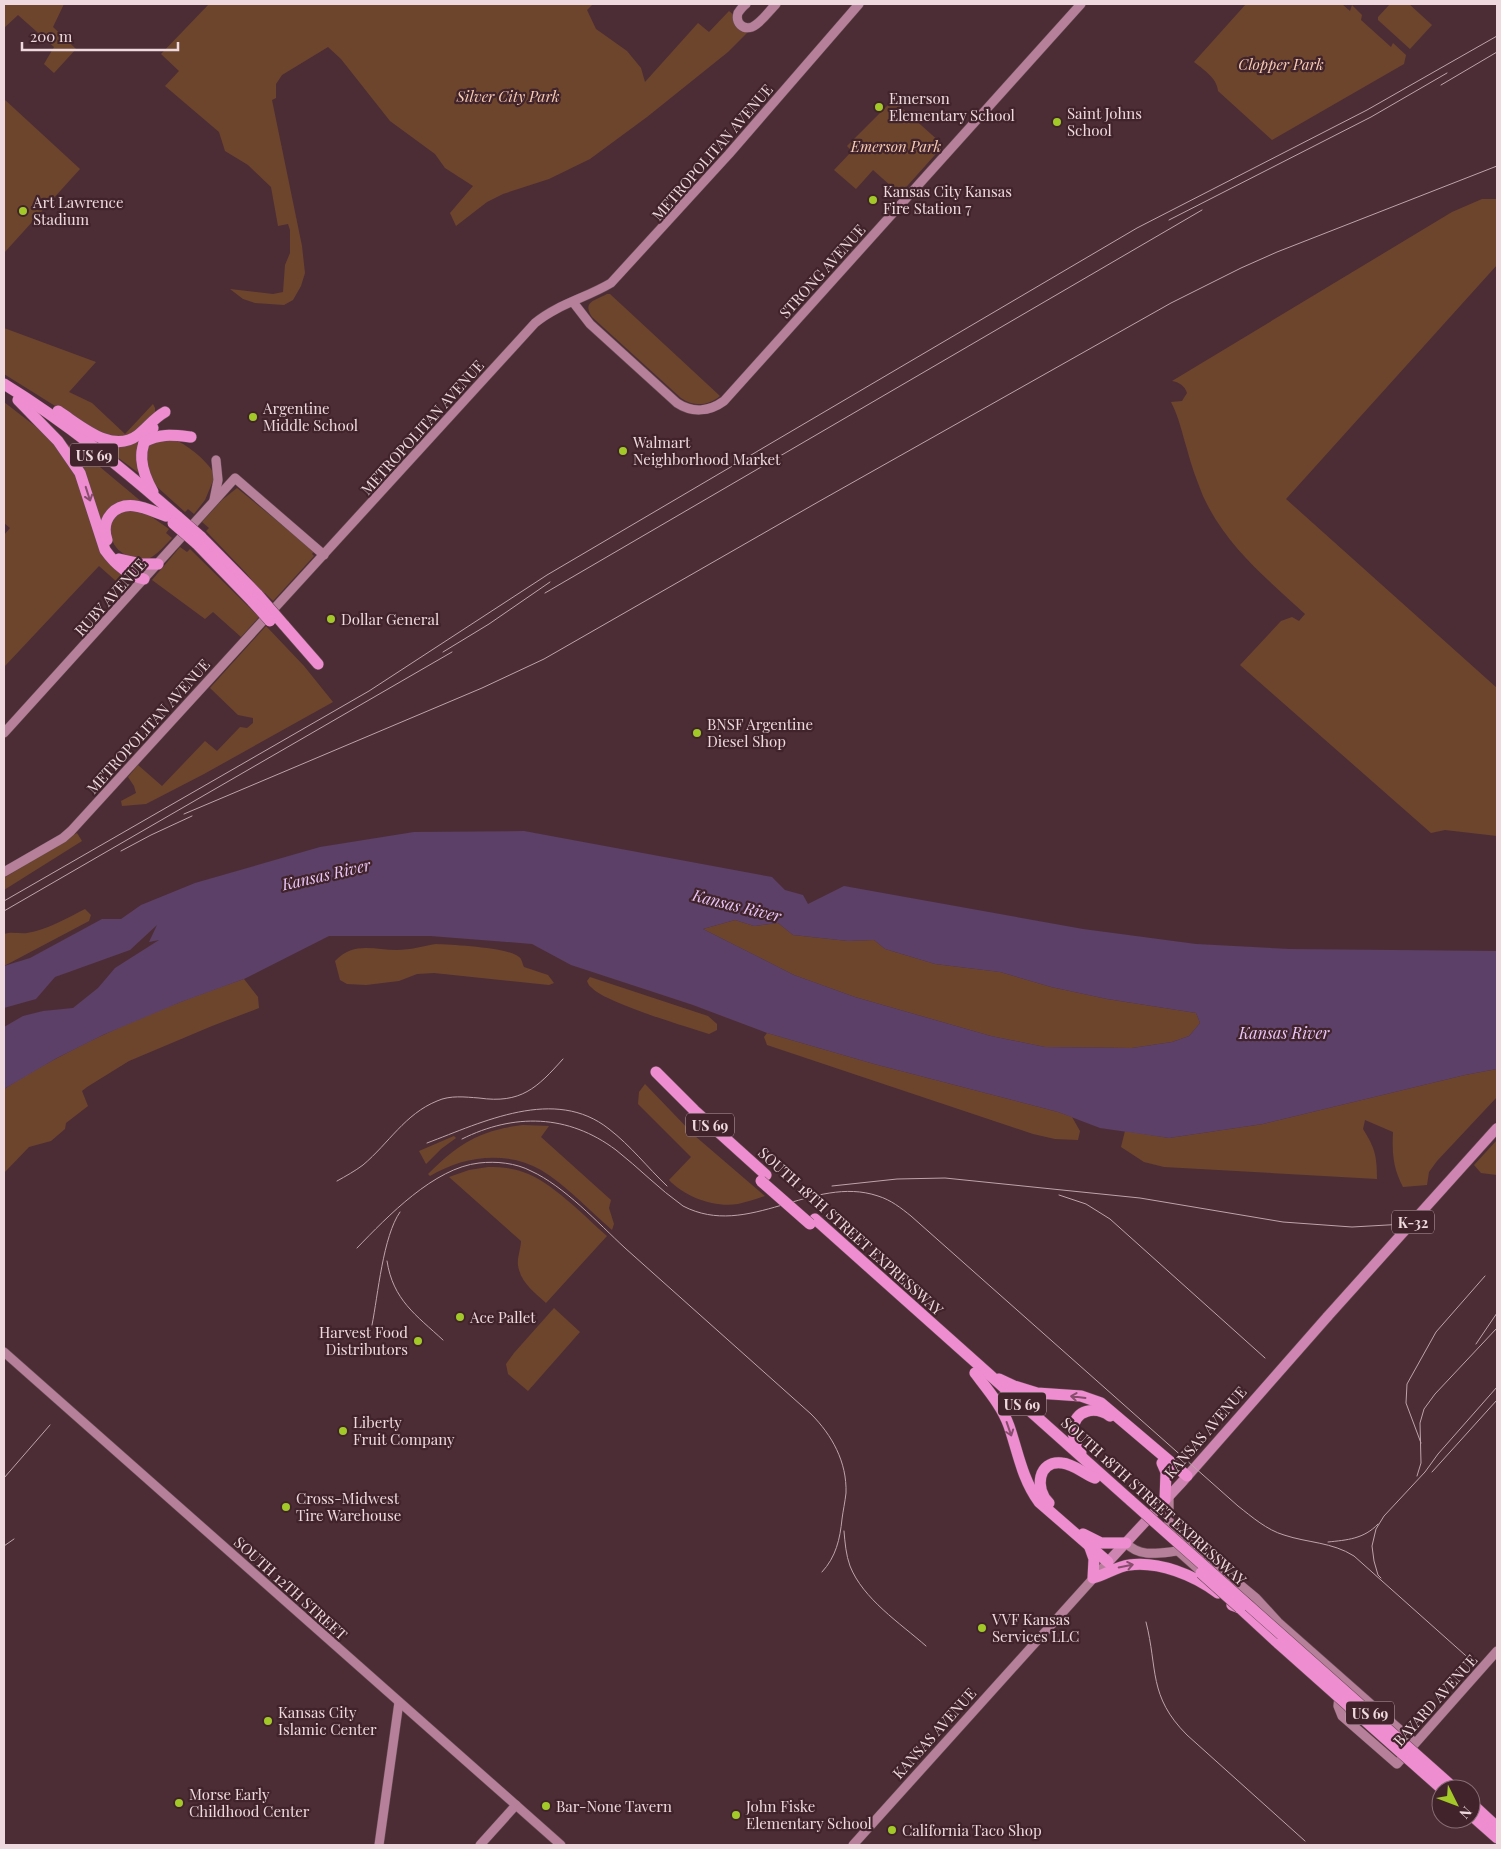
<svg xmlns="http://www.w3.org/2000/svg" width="1501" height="1849" font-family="'Playfair Display',serif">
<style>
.green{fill:#6d452c}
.water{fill:#5c4067;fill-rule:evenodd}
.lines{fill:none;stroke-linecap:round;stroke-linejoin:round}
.secondary-casing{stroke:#664c52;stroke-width:10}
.primary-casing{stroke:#664c52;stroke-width:11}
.highway-casing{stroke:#664c52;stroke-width:12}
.secondary{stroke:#b6809a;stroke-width:9}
.primary{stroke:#cf85b1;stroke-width:10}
.highway{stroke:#ef8dd1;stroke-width:11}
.rail{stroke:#bca5aa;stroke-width:1}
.primary-bridge-casing{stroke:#664c52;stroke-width:11;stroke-linecap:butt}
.highway-bridge-casing{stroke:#664c52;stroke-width:12;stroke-linecap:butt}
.primary-bridge{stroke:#cf85b1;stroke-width:10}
.highway-bridge{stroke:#ef8dd1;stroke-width:11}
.oneway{stroke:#874d6d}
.poi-dot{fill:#a2c928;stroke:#41232b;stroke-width:2}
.labels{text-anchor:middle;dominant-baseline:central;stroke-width:4.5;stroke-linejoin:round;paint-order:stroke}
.shield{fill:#41232b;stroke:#baa3a8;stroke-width:1}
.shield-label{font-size:14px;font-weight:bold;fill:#eedade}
.park-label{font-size:15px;font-style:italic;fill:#f8ccb2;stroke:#41232b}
.poi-label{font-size:15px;fill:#eedade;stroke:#41232b;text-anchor:start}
.street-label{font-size:15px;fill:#eedade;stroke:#41232b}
.water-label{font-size:16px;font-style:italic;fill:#ebc6fb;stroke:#41232b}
</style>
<rect width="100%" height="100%" fill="#4c2d35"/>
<!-- green -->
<g class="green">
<path d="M4,4H64L53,27L76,49L54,73L44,64L54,47L18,15L4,28Z"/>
<path d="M209,4H593L587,10L596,29L627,51L641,68L645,82L698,23L709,32L729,11L736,17L735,25L742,32H748L728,52L647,117L590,159L549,179L503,194L487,202L456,226L450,213L473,186L445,168L435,154L390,121L341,59L328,47L282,75L276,84V98L272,100L302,246L305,273L301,286L293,300L284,305L255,303L243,299L230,289L273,294L283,292L285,265L290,253V230L288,224L278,226L271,187L248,165L225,151L219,132L165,86L179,71L161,54Z"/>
<path d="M1246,4H1342L1350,11L1352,5L1362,15L1361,20L1391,47L1393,43L1406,55L1404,64L1272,140L1218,91C1217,78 1204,70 1194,62Z"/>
<path d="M1390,4H1409L1432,25L1410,49L1378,20V17Z"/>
<path d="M4,99L80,169L4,253Z"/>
<path d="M893,100L941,143L942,147L900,194L873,170L856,189L834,170L852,151L847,146Z"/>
<path d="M1482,199H1497V265L1286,499L1497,688V836L1445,830L1431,833L1240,665L1281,621L1292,617L1299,621L1305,614C1266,578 1226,546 1203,496C1197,481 1191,465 1187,449C1182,433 1179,417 1171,402L1182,401L1187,393C1185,386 1179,382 1172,381L1452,212Z"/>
<path d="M607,294H610L720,396C708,406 694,407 681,398L592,317C582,301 595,301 607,294Z"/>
<path d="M4,328L96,362L69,392L92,403L125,434L153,404L155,408V413C135,433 129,443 100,434L4,374Z"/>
<path d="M4,402L53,440L73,467L99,547L128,577L131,583L126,590L99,566L4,667V535L10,528L4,523Z"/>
<path d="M142,435L140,474L89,436L98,439Z"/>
<path d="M175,440C188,445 210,463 215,476L205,500L194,514L188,509L185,512L155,485L147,472V450L149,446L152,443Z"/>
<path d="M63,441L100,467L143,503H130L102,527Z"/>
<path d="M237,488L314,551L312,554L314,556L273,601L265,593L263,594L246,573L206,531L209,528L202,522L222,500Z"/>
<path d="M129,510L149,515L169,529L166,533L172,538C165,545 157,555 148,559C144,561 141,560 137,559C118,554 111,545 109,526L118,513Z"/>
<path d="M180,547L187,552L190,549L259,617L241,637L213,612L205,619L152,580Z"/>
<path d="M266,626L304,666L333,702L204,774L146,804L122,806L121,801L136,793L134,786L128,777L138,765L162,786L205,741L217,751L240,727L247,728L253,723V718L238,715L210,688Z"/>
<path d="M77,833L82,841L4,890V878Z"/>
<path d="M85,909L91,915L89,921L4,966V934C12,931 19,934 27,933C47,930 67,918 85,909Z"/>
<path d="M735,920L754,926L778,923L793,935L848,941L874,940L885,949L935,964L1000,972L1051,987L1107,999L1196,1013L1200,1023L1189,1036L1172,1042L1132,1048L1045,1047L991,1036L855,997L794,975L703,929Z"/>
<path d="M436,944C453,945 507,947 519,957C522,959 522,963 524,967L548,975L554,983L549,985L434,973L417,974L399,981L366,985L347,984L340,980L335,961C354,941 374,950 397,950C410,950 424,946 436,944Z"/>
<path d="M590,977L708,1016L717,1024V1030L709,1034C685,1026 605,1003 591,987C589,986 588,983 587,981Z"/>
<path d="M244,979L258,997L259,1008L212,1026L129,1061L87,1087L82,1091L88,1106L66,1123L65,1129L51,1141L29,1147L4,1173V1089C78,1042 161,1007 244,979Z"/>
<path d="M767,1033L874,1064L1058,1112L1072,1117L1080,1131L1078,1140L1055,1139L1033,1134L767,1045L764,1037Z"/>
<path d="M1497,1069V1097L1437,1161L1429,1172L1427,1185L1403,1187C1393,1168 1392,1153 1393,1132L1365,1120L1363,1129C1375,1148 1377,1156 1377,1179L1164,1167L1144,1162L1121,1147L1125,1131L1169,1138L1263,1124L1465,1075Z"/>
<path d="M645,1084L695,1136L765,1196C756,1199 747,1202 738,1204C715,1208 685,1197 669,1180L691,1157L638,1104L639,1092Z"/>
<path d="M523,1125L549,1126L541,1137L611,1200L609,1208L614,1224L612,1230C589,1210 567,1186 541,1170C506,1150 463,1156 430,1176L428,1174C458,1144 480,1130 523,1125Z"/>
<path d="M454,1136L456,1138L441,1149L426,1164L419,1151Z"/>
<path d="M1497,1140V1175L1481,1173L1474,1165Z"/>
<path d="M488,1167C500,1167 512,1168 523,1172C551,1181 584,1216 607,1236L546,1303C535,1293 520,1282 518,1265C517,1258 521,1248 521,1241L449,1177L469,1170Z"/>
<path d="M554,1308L580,1332L528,1391L508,1374L506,1364L514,1353Z"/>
</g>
<!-- water -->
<path class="water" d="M524,831L772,877L785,890L803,895L808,904L844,886L1083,929L1196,944L1289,949L1497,951V1069L1465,1075L1263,1124L1169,1138L1100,1128L1058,1112L874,1064L767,1033L693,1005L571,965L532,944L430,936H329L244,979L181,1002L103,1035L57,1058L4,1089V1027L23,1016L43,1011L73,1008L98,988L115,968L159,940L149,942L157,925L130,950L55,977L36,999L4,1008V966L30,958L102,919H121L141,905L195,883L320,847L414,832ZM735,920L754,926L778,923L793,935L848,941L874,940L885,949L935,964L1000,972L1051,987L1107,999L1196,1013L1200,1023L1189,1036L1172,1042L1132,1048L1045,1047L991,1036L855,997L794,975L703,929Z"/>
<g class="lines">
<defs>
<g id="secondary">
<path d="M746,4C743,6 740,10 738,13C735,23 743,30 752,27C761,23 769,11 776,4"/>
<path d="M573,302L590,324L677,403C692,413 709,412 724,401L1081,4"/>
<path d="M214,500L218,480L216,460"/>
<path d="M4,733L235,478L324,555"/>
<path d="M4,872L63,838L71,831L535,323C558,304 586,298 611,283L729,154L859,4"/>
<path d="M4,1352L561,1845"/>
<path d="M1169,1495V1523L1173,1529L1256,1598L1278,1622L1415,1743"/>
<path d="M1126,1543C1140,1558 1159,1553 1178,1551L1206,1576"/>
<path d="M1336,1694L1339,1696L1338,1706L1342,1716L1397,1764L1497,1651"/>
<path d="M379,1845L399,1702"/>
<path d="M480,1845L516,1805"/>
<path d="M853,1845L1108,1562"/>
</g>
<path id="primary" d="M1108,1562L1183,1481L1328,1316"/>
<g id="highway">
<path d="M4,384C66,422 123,469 178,517"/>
<path d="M18,400L58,441L80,473L105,550C115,564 128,575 144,579"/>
<path d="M58,411C80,425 112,455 138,435C148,427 154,418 165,412"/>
<path d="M153,428C135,449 141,470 153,492"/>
<path d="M144,442C160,433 173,435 191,437"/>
<path d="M201,537L258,595"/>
<path d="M107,540C104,531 104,522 111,514C126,497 149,510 166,516"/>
<path d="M196,543L253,602"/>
<path d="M119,559L142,564H158"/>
<path d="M284,625L318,664"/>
<path d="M656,1072L694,1110L766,1175"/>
<path d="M815,1219L1131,1501"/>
<path d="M975,1373C987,1389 1002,1406 1009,1426C1018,1452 1022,1479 1039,1502L1108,1562"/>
<path d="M999,1379L1014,1386L1037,1393L1081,1396L1101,1403L1187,1476"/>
<path d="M1081,1453C1077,1446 1073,1438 1073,1430C1074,1409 1096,1406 1110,1416"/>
<path d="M1162,1463L1166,1472L1165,1500"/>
<path d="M1049,1503C1034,1489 1038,1460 1062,1463C1074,1464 1084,1474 1095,1478"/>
<path d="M1083,1534L1101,1543H1126"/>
<path d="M1089,1545L1094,1559L1093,1578C1105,1575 1118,1566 1129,1565C1159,1561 1194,1575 1218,1593"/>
<path d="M1232,1605L1240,1608L1279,1644"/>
<path d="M1471,1803L1497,1827"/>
<path d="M1471,1815L1497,1838"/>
</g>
</defs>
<!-- secondary casing -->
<use href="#secondary" class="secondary-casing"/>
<!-- primary casing -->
<use href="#primary" class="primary-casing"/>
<!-- highway casing -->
<use href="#highway" class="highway-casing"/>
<!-- secondary -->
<use href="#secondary" class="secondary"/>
<!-- primary -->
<use href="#primary" class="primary"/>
<!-- highway -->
<use href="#highway" class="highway"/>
<!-- rail -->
<g class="rail">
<path d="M1441,85L1497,52"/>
<path d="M1169,220L1371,117L1447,73"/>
<path d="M545,593L1202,210"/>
<path d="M443,652L489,624L550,582"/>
<path d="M184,814L482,688L544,659L818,502L1171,303L1241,268L1277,252L1497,166"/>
<path d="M121,851L151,835L192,816"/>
<path d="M4,901L369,691L547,575L1137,228L1367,110L1497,36"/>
<path d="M4,911L452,652"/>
<path d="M462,1139C514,1113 568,1114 616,1150C639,1168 659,1189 683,1206C748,1240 813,1174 878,1196C891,1200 901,1208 911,1216L1238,1506C1252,1517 1267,1530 1284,1535C1308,1543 1332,1542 1354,1556L1474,1663"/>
<path d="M427,1143C483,1122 555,1086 609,1129C631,1146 647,1167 667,1186"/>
<path d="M337,1181C346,1176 355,1171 363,1165C389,1143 405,1114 437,1101C450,1095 465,1097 479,1098C521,1104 537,1088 563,1059"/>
<path d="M832,1186L897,1179L945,1178L1140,1198L1283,1222L1352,1227L1423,1223"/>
<path d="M1059,1195L1086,1204L1110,1219L1265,1358"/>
<path d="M357,1248C388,1216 434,1168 479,1163C496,1161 516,1163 531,1171C564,1186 598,1223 625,1248C687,1303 749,1359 811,1414C832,1435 847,1462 846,1493C845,1502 843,1511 842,1519C840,1539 836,1557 822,1572"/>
<path d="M387,1261C393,1300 416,1315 443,1340"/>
<path d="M372,1325C378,1295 383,1236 400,1212"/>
<path d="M1476,1344L1497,1313"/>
<path d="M1421,1443L1406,1403L1407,1384L1436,1332L1485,1276"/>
<path d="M1432,1472L1497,1400"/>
<path d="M1417,1476L1421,1463L1420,1423L1424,1409L1435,1394L1497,1328"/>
<path d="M4,1478L50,1425"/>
<path d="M844,1531C845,1543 846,1555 850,1566C863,1599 900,1623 926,1646"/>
<path d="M1328,1542C1347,1540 1364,1539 1378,1524"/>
<path d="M4,1546L14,1539"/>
<path d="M1381,1578L1378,1575L1374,1561L1372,1546L1376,1529L1384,1516L1425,1472L1438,1454L1497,1387"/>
<path d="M1146,1622C1158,1669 1148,1696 1187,1735L1305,1841"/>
</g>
<defs>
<path id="primary-bridge" d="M1328,1316L1497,1128"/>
<g id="highway-bridge">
<path d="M178,517L201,537"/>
<path d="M173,523L196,543"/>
<path d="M258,595L284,625"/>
<path d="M253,602L270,621"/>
<path d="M761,1181L810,1224"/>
<path d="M1131,1501L1455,1789"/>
<path d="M1201,1573L1240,1608"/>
<path d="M1279,1644L1442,1789"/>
</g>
</defs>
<!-- primary-bridge casing -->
<use href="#primary-bridge" class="primary-bridge-casing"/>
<!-- highway-bridge casing -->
<use href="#highway-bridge" class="highway-bridge-casing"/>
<!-- primary-bridge -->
<use href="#primary-bridge" class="primary-bridge"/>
<!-- highway-bridge -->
<use href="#highway-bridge" class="highway-bridge"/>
</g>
<!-- one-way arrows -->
<defs><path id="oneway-shaft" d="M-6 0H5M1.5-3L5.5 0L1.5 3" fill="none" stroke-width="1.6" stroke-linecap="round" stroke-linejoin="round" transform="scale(1.25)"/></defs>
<g class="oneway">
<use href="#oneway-shaft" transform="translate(88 494) rotate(72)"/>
<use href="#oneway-shaft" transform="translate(1078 1397) rotate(-173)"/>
<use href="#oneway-shaft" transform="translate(1009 1429) rotate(71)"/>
<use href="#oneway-shaft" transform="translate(1126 1566) rotate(-11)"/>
</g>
<!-- markers -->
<g class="poi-dot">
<circle cx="879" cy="107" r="5"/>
<circle cx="1057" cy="122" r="5"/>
<circle cx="873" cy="200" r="5"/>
<circle cx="23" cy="211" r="5"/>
<circle cx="253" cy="417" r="5"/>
<circle cx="623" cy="451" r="5"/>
<circle cx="331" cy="619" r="5"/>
<circle cx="697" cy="733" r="5"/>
<circle cx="460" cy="1317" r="5"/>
<circle cx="418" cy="1341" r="5"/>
<circle cx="343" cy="1431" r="5"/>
<circle cx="286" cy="1507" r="5"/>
<circle cx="982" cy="1628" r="5"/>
<circle cx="268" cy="1721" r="5"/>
<circle cx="179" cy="1803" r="5"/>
<circle cx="546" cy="1806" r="5"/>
<circle cx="736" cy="1815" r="5"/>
<circle cx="892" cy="1830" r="5"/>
</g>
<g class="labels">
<!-- shield labels -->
<g class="shield">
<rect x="70" y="443.5" width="48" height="23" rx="4"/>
<rect x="686" y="1113.5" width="48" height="23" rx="4"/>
<rect x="1392" y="1210.5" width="42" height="23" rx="4"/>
<rect x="998" y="1392.5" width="48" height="23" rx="4"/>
<rect x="1346" y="1701.5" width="48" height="23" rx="4"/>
</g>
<g class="shield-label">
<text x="94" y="455">US 69</text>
<text x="710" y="1125">US 69</text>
<text x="1413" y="1222">K-32</text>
<text x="1022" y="1404">US 69</text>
<text x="1370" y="1713">US 69</text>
</g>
<!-- park labels -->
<g class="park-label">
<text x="1281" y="64">Clopper Park</text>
<text x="508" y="96">Silver City Park</text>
<text x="896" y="146">Emerson Park</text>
</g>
<!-- poi labels -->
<g class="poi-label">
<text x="889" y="98">Emerson<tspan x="889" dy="17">Elementary School</tspan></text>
<text x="1067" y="113">Saint Johns<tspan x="1067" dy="17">School</tspan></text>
<text x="883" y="191">Kansas City Kansas<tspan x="883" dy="17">Fire Station 7</tspan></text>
<text x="33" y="202">Art Lawrence<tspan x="33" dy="17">Stadium</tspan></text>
<text x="263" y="408">Argentine<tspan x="263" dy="17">Middle School</tspan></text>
<text x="633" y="442">Walmart<tspan x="633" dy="17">Neighborhood Market</tspan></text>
<text x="341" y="619">Dollar General</text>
<text x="707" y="724">BNSF Argentine<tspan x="707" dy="17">Diesel Shop</tspan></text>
<text x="470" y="1317">Ace Pallet</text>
<text x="408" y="1332" text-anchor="end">Harvest Food<tspan x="408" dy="17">Distributors</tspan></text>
<text x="353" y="1422">Liberty<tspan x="353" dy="17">Fruit Company</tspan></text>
<text x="296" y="1498">Cross-Midwest<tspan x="296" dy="17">Tire Warehouse</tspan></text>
<text x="992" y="1619">VVF Kansas<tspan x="992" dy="17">Services LLC</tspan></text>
<text x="278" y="1712">Kansas City<tspan x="278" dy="17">Islamic Center</tspan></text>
<text x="189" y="1794">Morse Early<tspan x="189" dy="17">Childhood Center</tspan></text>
<text x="556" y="1806">Bar-None Tavern</text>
<text x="746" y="1806">John Fiske<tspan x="746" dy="17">Elementary School</tspan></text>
<text x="902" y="1830">California Taco Shop</text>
</g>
<!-- street labels -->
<g class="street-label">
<text transform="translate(712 152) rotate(-49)">METROPOLITAN AVENUE</text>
<text transform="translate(822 271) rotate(-48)">STRONG AVENUE</text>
<text transform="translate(422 427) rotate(-48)">METROPOLITAN AVENUE</text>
<text transform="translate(110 597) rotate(-48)">RUBY AVENUE</text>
<text transform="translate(148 726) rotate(-48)">METROPOLITAN AVENUE</text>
<text transform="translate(851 1231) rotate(42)">SOUTH 18TH STREET EXPRESSWAY</text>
<text transform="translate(1205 1432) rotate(-49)">KANSAS AVENUE</text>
<text transform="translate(1154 1501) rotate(42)">SOUTH 18TH STREET EXPRESSWAY</text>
<text transform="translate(291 1588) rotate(42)">SOUTH 12TH STREET</text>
<text transform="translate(1435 1700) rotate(-48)">BAYARD AVENUE</text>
<text transform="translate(934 1733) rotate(-48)">KANSAS AVENUE</text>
</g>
<!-- water labels -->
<g class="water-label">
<text transform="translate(326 874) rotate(-13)">Kansas River</text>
<text transform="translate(737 905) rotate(14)">Kansas River</text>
<text x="1284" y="1032">Kansas River</text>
</g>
</g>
<!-- border -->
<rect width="1501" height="1849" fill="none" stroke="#eedade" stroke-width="10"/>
<!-- north arrow -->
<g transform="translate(1456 1804) rotate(132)"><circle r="24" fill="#41232b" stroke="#866c73"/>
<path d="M0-4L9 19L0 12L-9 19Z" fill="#a2c928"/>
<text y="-8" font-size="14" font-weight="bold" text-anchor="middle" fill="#eedade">N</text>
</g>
<!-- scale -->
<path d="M22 42v8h156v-8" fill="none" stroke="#eedade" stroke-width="2.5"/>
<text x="30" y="42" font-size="15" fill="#eedade" stroke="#41232b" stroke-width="4" paint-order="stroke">200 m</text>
</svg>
